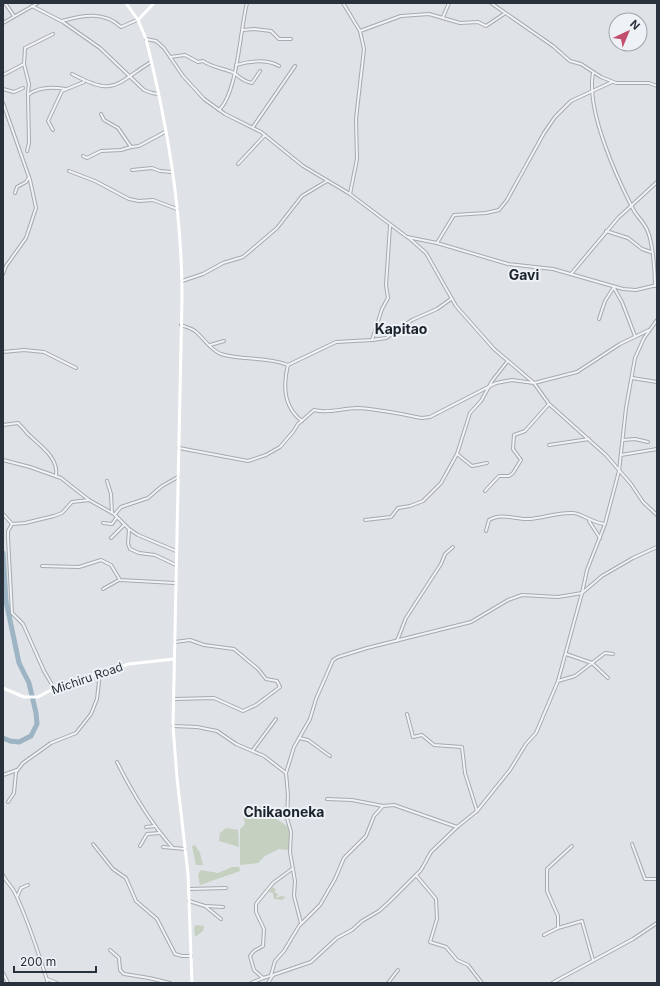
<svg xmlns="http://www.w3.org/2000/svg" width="660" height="986" font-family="Inter,sans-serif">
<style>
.green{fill:#c6d0c0}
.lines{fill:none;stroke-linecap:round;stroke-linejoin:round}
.river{stroke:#9cb4c4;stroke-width:5}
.street-casing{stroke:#a5aab0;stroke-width:4}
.street{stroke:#f1f3f5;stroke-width:2}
.secondary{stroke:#fff;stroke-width:3}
.labels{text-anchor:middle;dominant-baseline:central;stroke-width:4;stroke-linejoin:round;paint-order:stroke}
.street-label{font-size:12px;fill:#29323c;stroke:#eef1f5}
.quarter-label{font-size:14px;font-weight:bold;fill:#1b232d;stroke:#eef1f5}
</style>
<rect width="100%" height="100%" fill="#dfe3e7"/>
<!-- green -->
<g class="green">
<path d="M264,804C271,822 282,818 290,830V848L288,850L279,849L265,856L258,863L240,865V829L245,824L243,814L247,809L250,810L248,814L252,815L254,810Z"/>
<path d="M226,828L238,830L239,847L219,841L220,833Z"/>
<path d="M195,845L200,853L203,865H196L192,846Z"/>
<path d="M232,867H239L240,871L200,885L198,875L201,870L218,873Z"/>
<path d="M273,887L276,890L274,892L278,894L276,898L281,896L286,897L282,900L274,899L273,893L269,892Z"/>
<path d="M196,925L204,926L203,931L195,937L194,928Z"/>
</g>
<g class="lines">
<!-- river -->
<path class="river" d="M3,553L6,601L19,663L29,683L36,713L37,724L31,736L19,742L10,741L3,738"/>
<defs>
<g id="street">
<path d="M5,3L14,16"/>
<path d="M343,3L360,31L364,49L356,119L357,159L350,194"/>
<path d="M491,3L553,46L570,61L581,64L601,77L616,83H649L657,86"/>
<path d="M32,6L63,22L100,48L144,90L152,93L158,94"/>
<path d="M443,17L449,3"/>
<path d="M62,21C83,15 104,11 121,27L137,20"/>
<path d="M3,23L38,3"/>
<path d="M243,30L254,29L271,31L279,39H291"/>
<path d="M360,31L401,16L429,14L460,23L478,22L486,26L504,14"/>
<path d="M146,39L156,41L164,48L183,76L204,99L225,114L261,132L303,166L350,194L407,237L437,243L508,264L553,269L623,289L636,290L657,285"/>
<path d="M170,57L185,55L198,62L203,61C211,67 222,68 232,72C240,76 241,81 252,83L260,71"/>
<path d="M24,64L29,84L28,94"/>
<path d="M236,65C249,61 267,59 279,66"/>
<path d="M593,73C586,110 616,176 633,209C637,217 645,223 648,232C653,245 655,272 655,286"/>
<path d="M72,74C115,97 114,85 151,62"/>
<path d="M3,75L24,64L25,48L53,34"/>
<path d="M3,89L14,92L23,88"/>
<path d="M3,103L30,180L36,208L26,238L6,266L3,274"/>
<path d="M219,110C238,92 240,29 247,3"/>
<path d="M101,114L104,120L118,128L131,147L139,146L165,132"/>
<path d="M253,127L295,66"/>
<path d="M53,130L48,121L62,91L84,82"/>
<path d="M27,151L29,143L28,95C38,87 53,87 65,89"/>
<path d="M83,156L87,158L101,151L121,150L131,147"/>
<path d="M238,164L265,135"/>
<path d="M132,170L152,168L160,171L172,172"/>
<path d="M69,171L95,181L129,199L139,201L153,200L177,209"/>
<path d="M15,193L17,187L26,182L29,177"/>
<path d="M606,231L628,238L642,249L651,252"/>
<path d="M408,237L426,253L456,306L494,349L534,383L549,404L606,455L631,484L643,502L657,515"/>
<path d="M437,243L454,215L486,213L499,210L507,200L544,133L555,117L571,101L612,82"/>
<path d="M571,274L618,218L657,182"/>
<path d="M182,281L203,274L223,263L243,257L277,228L302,196L327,181"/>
<path d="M614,288L622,302L635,336"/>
<path d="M599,319L605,301L614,287"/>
<path d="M181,325C186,327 191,328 195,331C204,338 210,350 221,354C243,361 266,356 288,365L336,342L372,340L386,338L412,320L437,309L451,299"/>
<path d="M372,340L382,309L388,298L386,285L390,226"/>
<path d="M210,345L224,341"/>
<path d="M3,352L24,350L44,352L76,368"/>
<path d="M288,365C283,385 283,407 302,421"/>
<path d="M632,378L657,382"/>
<path d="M3,425L18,423C21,426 24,429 27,433C39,445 59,457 56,476"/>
<path d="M623,440L635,439L648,442"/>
<path d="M549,445L589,439"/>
<path d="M179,448L248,461L266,455L280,447L293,432L298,424L314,410C327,414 343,408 357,408C379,409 401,414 422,418L430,417L496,383L512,380L534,383L577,372L620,344L649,330"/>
<path d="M457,454L472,466L487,463"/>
<path d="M621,455L657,449"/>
<path d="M3,460L30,467L61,478L89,500L114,514L129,529L138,535L176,551"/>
<path d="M107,481L111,494L112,513"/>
<path d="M485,491L499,476H509L513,473L521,460L513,449L514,435L525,431L549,404"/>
<path d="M3,514L12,524"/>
<path d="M115,514L121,507L148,498L162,486L178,477"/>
<path d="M365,520L391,517L398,508L410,506L423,501L441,483L457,454L470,413L481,401L492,381L507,362"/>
<path d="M589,521L600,538"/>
<path d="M103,523L112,524L117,517"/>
<path d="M12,524L8,531V538L12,613L23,624L44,671L54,688"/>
<path d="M12,524L25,523L54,516L62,513L72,502L89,500"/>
<path d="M129,529L128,544L130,549L139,553L155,555L176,565"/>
<path d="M486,531L489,520C502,512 516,520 529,519C544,518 558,512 573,513C581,513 592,523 605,524"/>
<path d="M111,538L124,525"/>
<path d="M42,566L79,567L101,560L111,565L120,580L175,583"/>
<path d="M103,589L119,580"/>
<path d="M397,641L406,618L441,564L445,554L453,547"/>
<path d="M566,654L592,663L608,678"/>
<path d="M558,681L575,676L605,653L613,654"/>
<path d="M174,699L214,698L243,711L256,705L280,687L277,681L266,679L258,669L234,649L204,645L190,640L175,642"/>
<path d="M407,714L413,737L422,735L434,745L462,747L465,773L477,811"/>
<path d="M173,726L197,727L217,731L236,744L264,756L286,773"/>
<path d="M299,738L308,740L330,756"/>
<path d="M253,750L276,719"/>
<path d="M117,762C132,792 150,822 172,847"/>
<path d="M3,775L17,770"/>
<path d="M327,799L352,800L383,806L394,805L457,827"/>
<path d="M8,802L14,793L16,772L23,763L51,743L76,733L91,714L97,699L100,673"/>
<path d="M146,827L155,826"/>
<path d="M93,844L113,869L126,878L136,901L157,919L175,954L182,956H191"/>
<path d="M632,844L645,879H657"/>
<path d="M140,846L147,834L160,833"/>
<path d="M163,847L185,849"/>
<path d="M3,875C6,882 12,886 15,893C29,922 38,952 48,983"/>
<path d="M416,875L436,899L437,919L430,942L446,947L457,960L468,965L482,983"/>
<path d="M189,889L226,888"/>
<path d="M17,897L21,888L28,885"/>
<path d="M189,901L205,906L221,919"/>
<path d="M206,906L223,907"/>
<path d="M301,923L294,896L295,881L290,852L291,832L287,818L288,795L286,773L294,747L310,719L316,699L333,660L338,657L367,648L471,622L508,600L522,595L558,597L582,593L602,576L633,558L657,547"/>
<path d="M558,928V916L547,891V869L572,846"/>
<path d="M544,935L558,928L582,921L593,960"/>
<path d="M110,950L119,958L120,970L124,974L149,978L170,983"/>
<path d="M3,973L8,983"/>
<path d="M271,975L275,961L284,951L299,926L320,905L335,879L344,858L366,836L374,816L383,806"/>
<path d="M263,978L254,970L250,956L254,951L263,946L264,929L256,912V904L273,883L292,869"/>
<path d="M47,979L57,983"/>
<path d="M251,983L263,978L270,976"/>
<path d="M268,983L273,975L311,962L337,938L352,930L362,921L379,911L389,902L421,870L431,852L457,827L477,811L510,770L526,744L536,733L558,681L582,593L587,570L605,524L619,471L626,408L635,358L644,338L657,320"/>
<path d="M388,983L398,970"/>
<path d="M552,983L633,939L657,923"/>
</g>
</defs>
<!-- street casing -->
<use href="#street" class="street-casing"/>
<!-- street -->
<use href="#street" class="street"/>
<!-- secondary -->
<g class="secondary">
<path d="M126,3L138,20L146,39C167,124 182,209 182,297L173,726L177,778L188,874L192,983"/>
<path d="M138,20L154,3"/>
<path d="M3,688L24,697H38L60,685L129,664L174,659"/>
</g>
</g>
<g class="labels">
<!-- street labels -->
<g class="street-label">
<text transform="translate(87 678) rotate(-19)">Michiru Road</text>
</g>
<!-- quarter labels -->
<g class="quarter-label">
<text x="524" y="274">Gavi</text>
<text x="401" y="328">Kapitao</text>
<text x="284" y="811">Chikaoneka</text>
</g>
</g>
<!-- border -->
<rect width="660" height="986" fill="none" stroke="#29323c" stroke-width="8"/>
<!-- north arrow -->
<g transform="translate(628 32) rotate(44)"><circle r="19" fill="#eef1f5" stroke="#9fa5ab"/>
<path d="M0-3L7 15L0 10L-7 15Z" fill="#c34d6c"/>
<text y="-6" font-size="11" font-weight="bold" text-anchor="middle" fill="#29323c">N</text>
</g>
<!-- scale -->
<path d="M14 966v6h82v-6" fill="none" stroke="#29323c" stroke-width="2"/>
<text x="20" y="966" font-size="12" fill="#29323c" stroke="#eef1f5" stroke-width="3" paint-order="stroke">200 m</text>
</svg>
